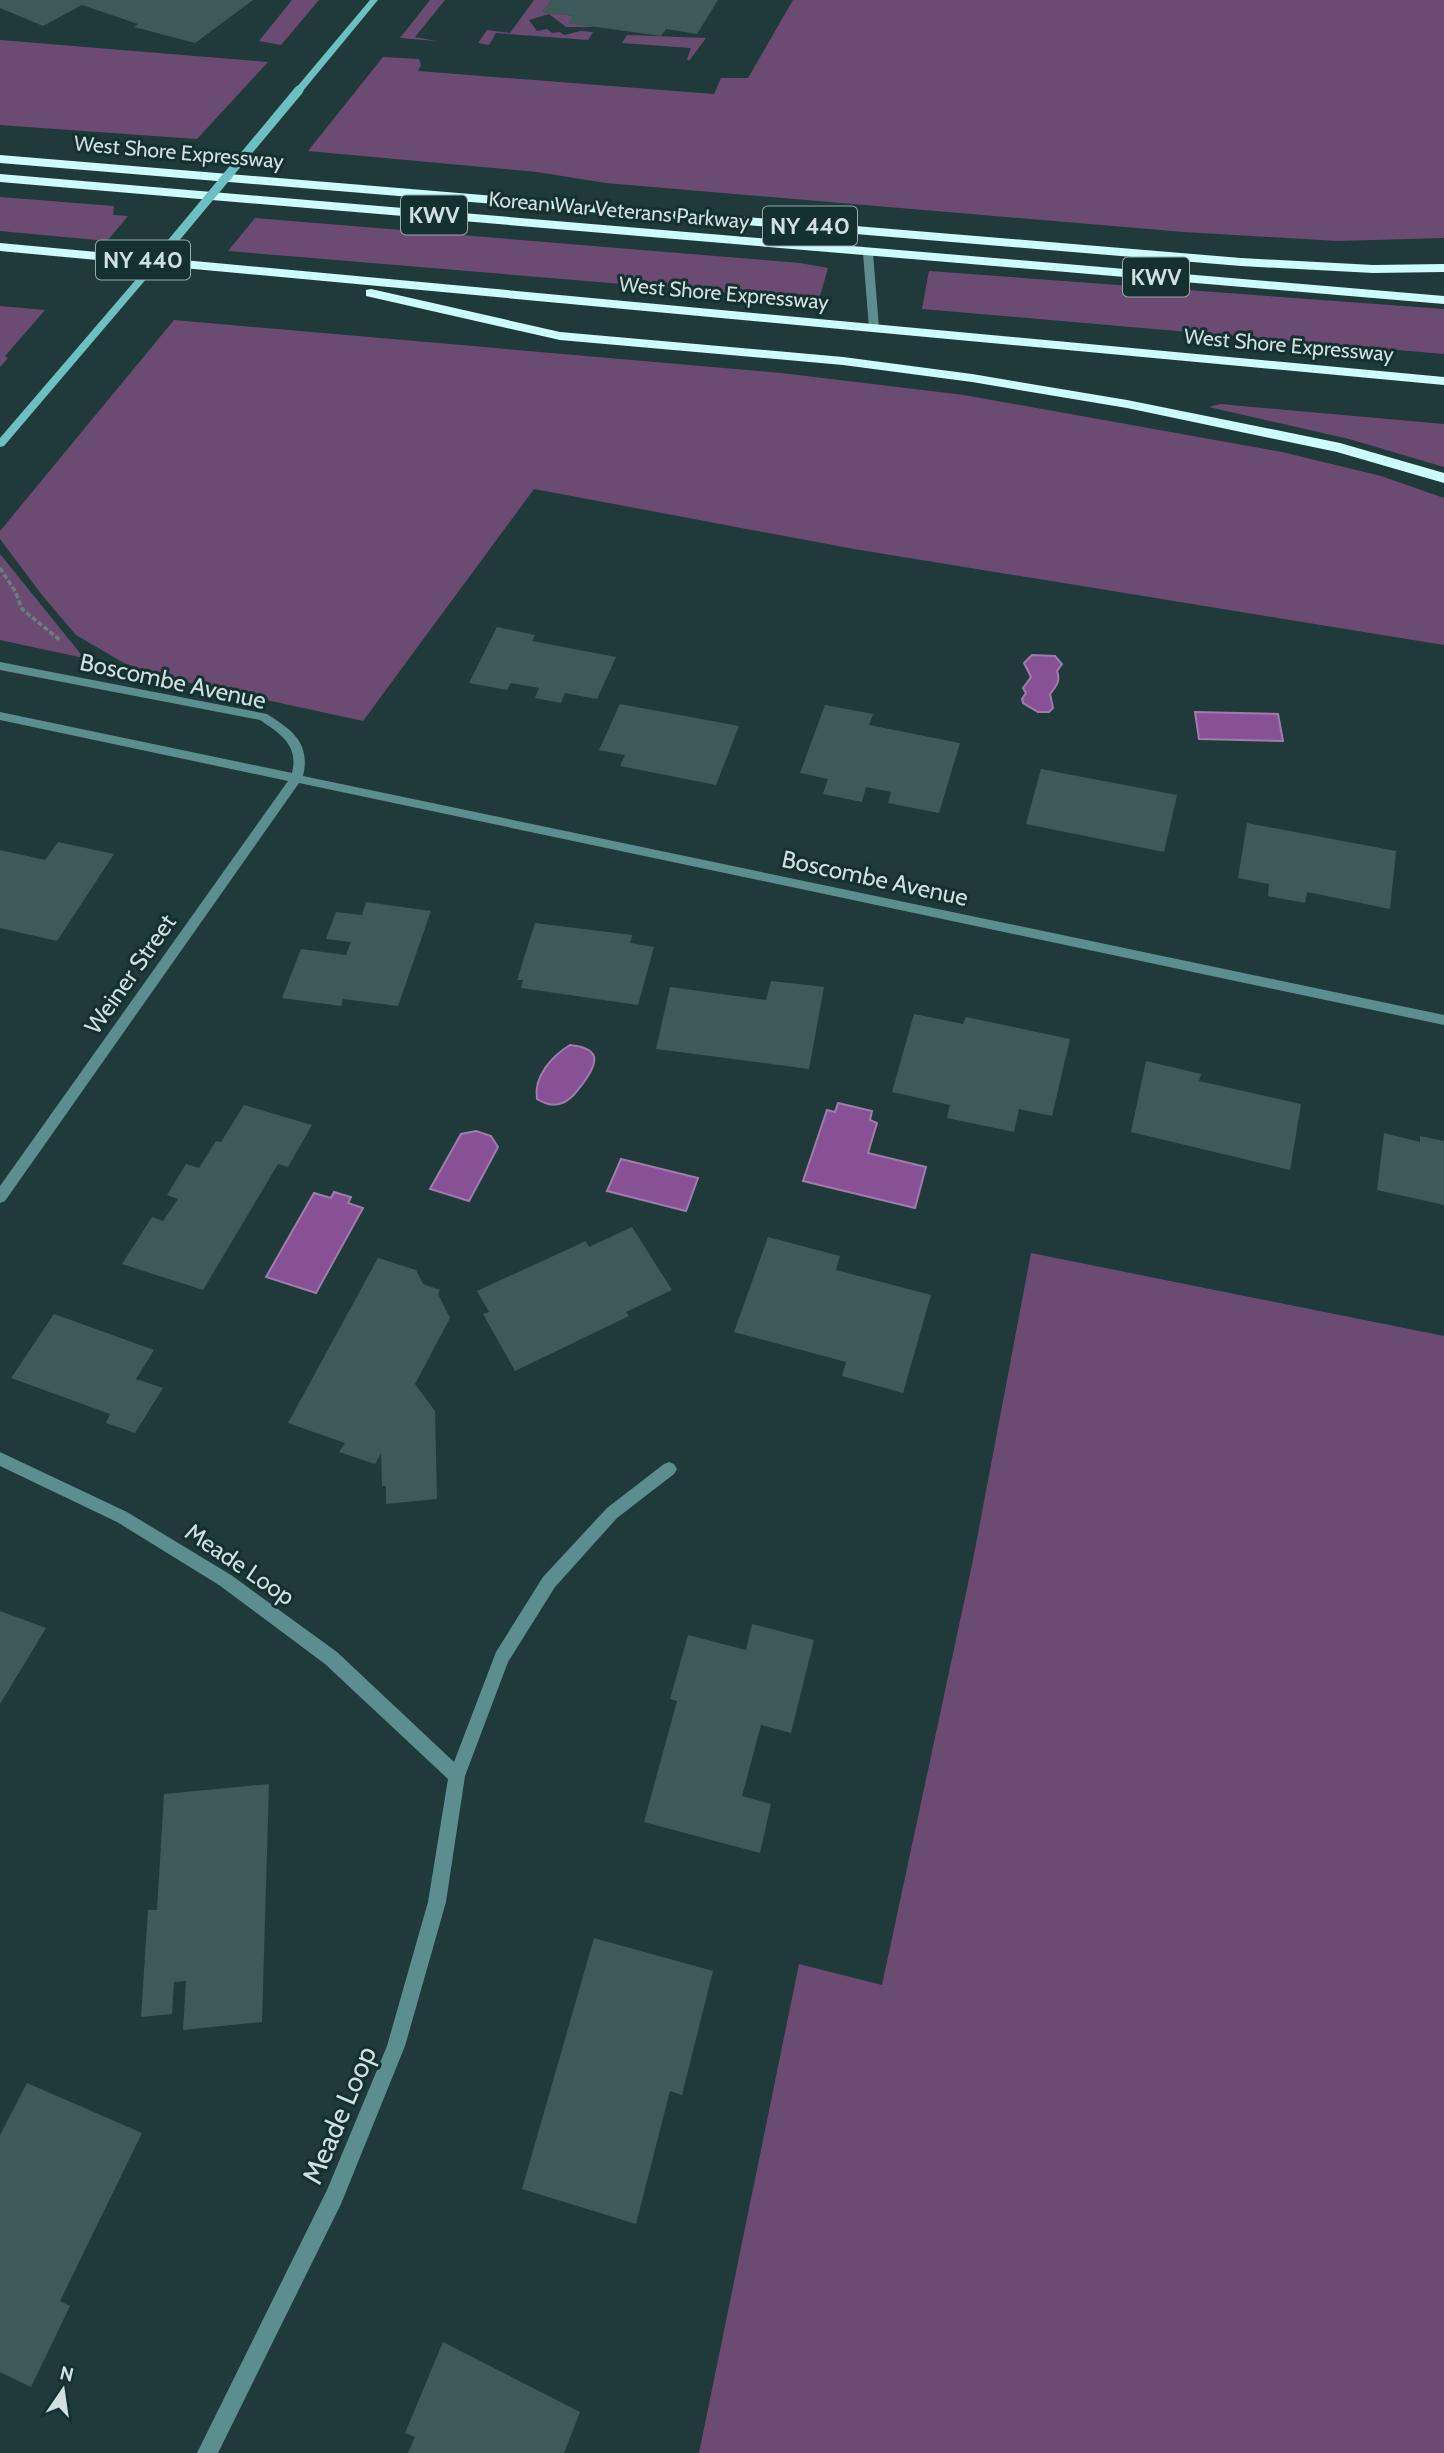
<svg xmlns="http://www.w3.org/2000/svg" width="1444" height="2453" font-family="Cabin,sans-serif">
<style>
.green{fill:#6c4b73}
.water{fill:#895195;stroke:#9e7cab;stroke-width:2}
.building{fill:#3d5959}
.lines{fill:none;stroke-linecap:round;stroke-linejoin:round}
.path{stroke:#6a7f80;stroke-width:3.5;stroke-dasharray:5 2.5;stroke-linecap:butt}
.lane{fill:#5c8e8f;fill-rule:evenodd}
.street{fill:#5c8e8f;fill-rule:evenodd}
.secondary{fill:#6cc0c2;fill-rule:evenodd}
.highway{fill:#cdfcfc;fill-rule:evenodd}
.secondary-bridge{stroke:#6cc0c2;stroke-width:9}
.labels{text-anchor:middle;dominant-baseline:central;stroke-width:6;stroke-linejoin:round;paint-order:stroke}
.far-street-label{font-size:21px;fill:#d0dfdf;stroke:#153030}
.shield{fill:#153030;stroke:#98aaaa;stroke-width:2}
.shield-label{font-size:23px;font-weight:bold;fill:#d0dfdf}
.street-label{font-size:24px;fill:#d0dfdf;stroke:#153030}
.near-street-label{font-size:28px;fill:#d0dfdf;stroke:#153030}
</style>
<rect width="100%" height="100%" fill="#203a3b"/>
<!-- green -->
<g class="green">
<path d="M292,0H319L281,45L259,41Z"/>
<path d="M430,0H445L415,37L436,41L400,38Z"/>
<path d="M534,0H551L543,12L573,16L569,23L596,27H566L549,14L529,20L537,31L547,29L552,33L560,32L564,35L581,31L593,32L588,40L496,33L489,45L478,43L487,30L510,33Z"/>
<path d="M793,0H1444V238L1338,241L1184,232L606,183L537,172L308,151L383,57L419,59L421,65L418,71L714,94L721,78H748Z"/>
<path d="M627,35L706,38L689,61L687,59L691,48L622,43Z"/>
<path d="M0,40L268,62L197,139L0,125Z"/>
<path d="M0,197L114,206L113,215L128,216L107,241L0,231Z"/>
<path d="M255,218L800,263L828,268L820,296L802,299L228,251Z"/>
<path d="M929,271L1444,309V354L922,309Z"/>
<path d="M0,306L45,310L5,356L8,358L0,367Z"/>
<path d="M174,320L781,373L964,395L1282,452L1381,476L1444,498V645L854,549L534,489L363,721L162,677L124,663L76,635L42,595L0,539V531Z"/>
<path d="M1220,404L1444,424V467L1349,439L1209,407Z"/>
<path d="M0,554L84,658L0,640Z"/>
<path d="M1031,1253L1444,1336V2453H699L799,1964L882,1985L972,1565Z"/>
</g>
<!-- water -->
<g class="water">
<path d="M1032,655L1055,656L1062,664L1057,671C1061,682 1056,686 1050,694L1053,708L1049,712H1038L1023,703L1022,699L1026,693L1023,688L1031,677L1024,663Z"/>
<path d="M1195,712L1278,714L1283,741L1199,739Z"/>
<path d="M570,1045C599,1048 600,1060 584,1082C577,1091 570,1102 559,1104C550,1106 545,1103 537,1099C533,1077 552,1056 570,1045Z"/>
<path d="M838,1103L872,1111L870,1120L877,1123L868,1153L926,1167L915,1208L803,1181L827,1110L835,1112Z"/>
<path d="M476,1131L491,1136L498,1147L469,1201L430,1189L461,1134Z"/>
<path d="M621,1159L698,1178L686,1211L607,1191Z"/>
<path d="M334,1192L351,1197L348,1203L363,1208L316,1293L266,1277L314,1193L331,1198Z"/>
</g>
<!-- building -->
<g class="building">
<path d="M0,0H253L195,43L134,27L138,24L82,5L43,26L0,8Z"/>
<path d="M551,0H718L697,34L666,29L661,36L568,23L573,16L542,12Z"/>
<path d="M497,627L535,635L532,641L616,657L597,699L565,693L561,703L535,698L539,688L511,683L507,690L469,683Z"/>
<path d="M620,704L739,726L716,785L620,766L625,755L599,750Z"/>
<path d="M825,705L873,714L869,725L960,743L939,813L888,803L891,792L866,787L862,802L823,794L828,779L800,773Z"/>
<path d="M1041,769L1177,795L1164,852L1026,824Z"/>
<path d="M1247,823L1396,851L1390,909L1307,892L1305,903L1268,896L1269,884L1238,878Z"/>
<path d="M58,842L114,854L57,941L0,928V850L45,860Z"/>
<path d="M366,902L431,911L398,1006L343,999L341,1006L282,998L301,949L346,955L351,942L326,939L336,912L362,915Z"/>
<path d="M535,923L632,935L630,943L654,947L638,1005L521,988L523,980H517Z"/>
<path d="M771,981L824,987L809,1069L656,1049L670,987L766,1000Z"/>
<path d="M914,1014L963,1024L966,1017L1070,1039L1052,1116L1019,1109L1014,1132L947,1118L950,1105L892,1092Z"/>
<path d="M1146,1061L1201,1074L1199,1081L1301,1104L1290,1170L1131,1132Z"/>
<path d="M244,1105L312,1125L288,1167L278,1164L203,1290L122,1264L152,1217L163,1221L178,1199L167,1195L186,1164L199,1168L216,1141L221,1142Z"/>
<path d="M1384,1133L1420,1142V1136L1444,1141V1205L1377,1190Z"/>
<path d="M632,1227L672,1290L626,1312L629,1316L515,1371L483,1314L489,1312L477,1291L586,1241L589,1247Z"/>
<path d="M768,1237L840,1256L836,1270L931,1295L903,1393L842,1376L846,1362L734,1332Z"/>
<path d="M378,1258L416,1270L423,1284L440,1290L438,1294L450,1318L415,1384L435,1411L437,1499L386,1504V1486H382L381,1453L375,1464L339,1452L345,1443L288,1423Z"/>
<path d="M54,1314L154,1350L136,1379L163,1388L135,1433L106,1423L110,1414L11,1378Z"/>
<path d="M0,1611L46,1628L0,1704Z"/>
<path d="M752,1624L814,1640L791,1733L761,1725L742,1796L771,1804L760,1853L644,1822L677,1701L670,1699L688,1635L746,1650Z"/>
<path d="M269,1784L262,2022L183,2030L186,1981L174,1982L172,2014L141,2017L148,1910H157L164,1794Z"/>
<path d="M594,1938L713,1971L682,2095L670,2091L636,2224L522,2189Z"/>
<path d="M27,2083L142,2133L60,2301L70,2306L31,2387L0,2372V2135Z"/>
<path d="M443,2342L580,2412L564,2453H408L415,2437L405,2433Z"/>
</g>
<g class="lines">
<!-- path -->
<path class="path" d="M0,568L15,591L22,609L61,641"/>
<!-- lane -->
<path class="lane" d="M868,250L873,253L879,328L874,331L869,328L863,253Z"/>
<!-- street -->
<g class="street">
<path d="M0,662L267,714C292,730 311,743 303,776L1444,1015V1025L299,783L5,1201L0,1203V1186L288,781L0,720V712L292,773C299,746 281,734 260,720L0,670Z"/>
<path d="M0,1452L127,1512L231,1575L337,1652L454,1762L496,1652L543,1577L607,1508L664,1464L669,1462L674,1464L677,1469L674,1474L617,1518L555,1587L508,1662L465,1776L446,1902L405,2046L341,2204L218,2453H197L327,2190L387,2046L428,1902L448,1779L325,1664L219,1585L117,1522L0,1466Z"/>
</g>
<!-- secondary -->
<g class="secondary">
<path d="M370,0H378L302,92H296V88Z"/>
<path d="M145,269L153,271L4,446L0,447V438Z"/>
</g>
<!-- highway -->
<g class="highway">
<path d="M0,155L1241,258L1373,265L1444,264V272L1373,273L1241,266L0,163Z"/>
<path d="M0,174L1444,296V304L0,182Z"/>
<path d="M0,243L1444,377V385L0,251Z"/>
<path d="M371,289L560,332L843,357L972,374L1127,400L1340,443L1444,473V483L1337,452L1127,408L972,382L843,365L560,340L366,296V290Z"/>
</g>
<!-- secondary-bridge -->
<path class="secondary-bridge" d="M148,271L299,90"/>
</g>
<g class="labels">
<!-- far-street labels -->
<g class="far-street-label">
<text transform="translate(179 152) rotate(5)">West Shore Expressway</text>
<text transform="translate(619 210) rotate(5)">Korean War Veterans Parkway</text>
<text transform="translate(724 293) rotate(5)">West Shore Expressway</text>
<text transform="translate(1289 345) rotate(5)">West Shore Expressway</text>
</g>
<!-- shield labels -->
<g class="shield">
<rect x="401" y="195.5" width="66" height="39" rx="5"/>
<rect x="763" y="206.5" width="94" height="39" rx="5"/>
<rect x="96" y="240.5" width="94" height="39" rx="5"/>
<rect x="1123" y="257.5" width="66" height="39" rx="5"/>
</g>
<g class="shield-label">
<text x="434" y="215">KWV</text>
<text x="810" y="226">NY 440</text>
<text x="143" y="260">NY 440</text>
<text x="1156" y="277">KWV</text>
</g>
<!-- street labels -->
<g class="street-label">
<text transform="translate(173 681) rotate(12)">Boscombe Avenue</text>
<text transform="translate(875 878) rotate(12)">Boscombe Avenue</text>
<text transform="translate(130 974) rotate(-55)">Weiner Street</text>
<text transform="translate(240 1564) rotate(34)">Meade Loop</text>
</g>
<!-- near-street labels -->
<g class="near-street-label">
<text transform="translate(339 2115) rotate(-67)">Meade Loop</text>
</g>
</g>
<!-- north arrow -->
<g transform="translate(63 2390) rotate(13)" stroke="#153030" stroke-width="5" paint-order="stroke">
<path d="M0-5L12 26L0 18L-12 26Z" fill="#d0dfdf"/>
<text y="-10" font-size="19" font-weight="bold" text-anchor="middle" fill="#d0dfdf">N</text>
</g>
</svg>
